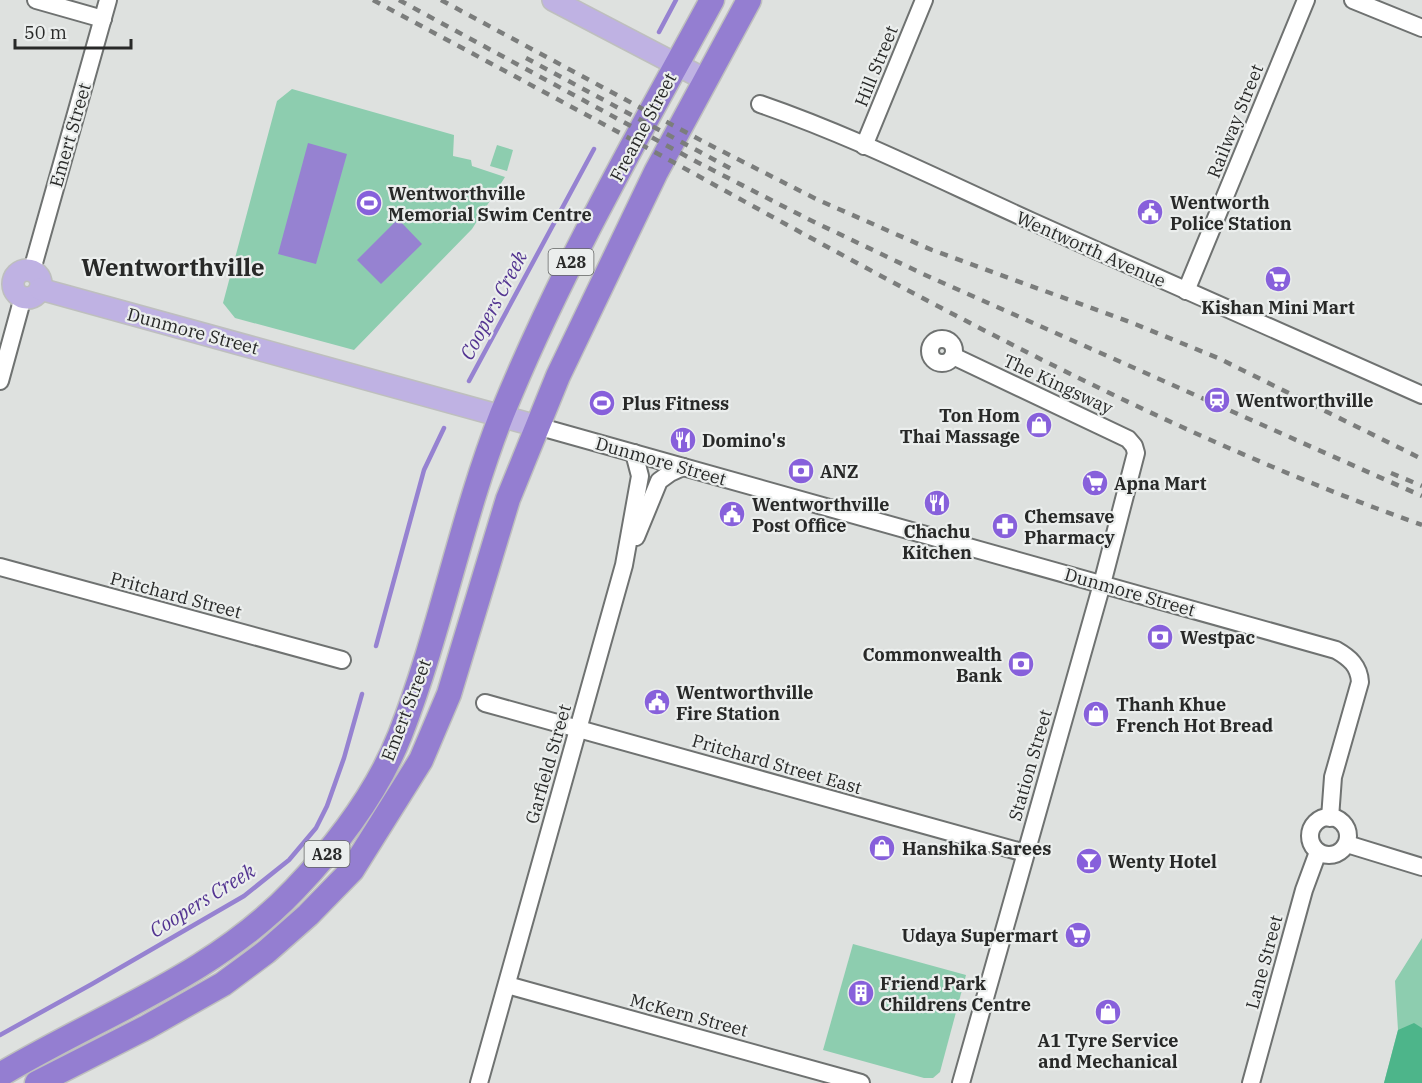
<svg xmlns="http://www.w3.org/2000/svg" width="1422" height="1083" font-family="'IBM Plex Serif',serif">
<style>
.green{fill:#8dcdaf}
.forest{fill:#4db58a}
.water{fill:#9682d1}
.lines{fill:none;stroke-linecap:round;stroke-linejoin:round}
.stream{stroke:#9682d1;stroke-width:4.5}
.minor-casing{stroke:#6f7271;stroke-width:20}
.major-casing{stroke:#bebfbe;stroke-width:24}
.highway-casing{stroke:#bebfbe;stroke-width:27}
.minor{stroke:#fff;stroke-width:16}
.major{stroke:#bfb2e3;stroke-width:21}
.highway{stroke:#947ed1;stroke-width:24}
.rail{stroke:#7b7d7c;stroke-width:4.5;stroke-dasharray:8 8;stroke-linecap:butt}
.labels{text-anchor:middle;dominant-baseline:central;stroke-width:4.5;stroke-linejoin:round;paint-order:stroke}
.shield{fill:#ebeeed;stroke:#626463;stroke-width:1.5}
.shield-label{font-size:16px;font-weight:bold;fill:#282928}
.street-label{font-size:18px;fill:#282928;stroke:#ebeeed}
.poi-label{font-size:18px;font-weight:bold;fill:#282928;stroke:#ebeeed;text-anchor:start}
.water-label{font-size:20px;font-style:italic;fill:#533491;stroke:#ebeeed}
.district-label{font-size:24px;font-weight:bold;fill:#282928;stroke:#ebeeed}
</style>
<rect width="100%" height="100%" fill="#dee1df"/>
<!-- green -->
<g class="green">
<path d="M292,89L454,135L453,156L471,160L472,166L505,177L472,229L354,350L235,318L223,303L277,101Z"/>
<path d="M497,145L513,150L507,171L490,166Z"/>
<path d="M1422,938V1083H1384L1398,1030L1395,981Z"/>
<path d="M853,944L966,975L940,1072L933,1078H924L823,1050Z"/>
</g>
<!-- forest -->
<path class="forest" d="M1414,1023L1422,1028V1083H1384L1398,1030Z"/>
<!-- water -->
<g class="water">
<path d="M308,143L347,154L316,264L278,254Z"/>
<path d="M398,219L422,244L381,284L357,260Z"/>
</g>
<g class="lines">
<!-- stream -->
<g class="stream">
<path d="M659,32L676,0"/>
<path d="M469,381L594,149"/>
<path d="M376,646L424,470L444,428"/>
<path d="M0,1035L92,984L244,896L289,860L316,828L327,806L344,758L362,694"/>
</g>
<defs>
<g id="minor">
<path d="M36,0L103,19"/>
<path d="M1353,0L1422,28"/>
<path d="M760,104C853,136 942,181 1031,221C1161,280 1292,337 1422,395"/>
<path d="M864,146L924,0"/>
<path d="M32,270L108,0"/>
<path d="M1186,291L1306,0"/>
<circle cx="942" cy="351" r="12"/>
<path d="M953,356L1128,439L1134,446L1136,453L1102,584L961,1083"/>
<path d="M0,381L23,297"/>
<path d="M537,426L1336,650C1350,658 1359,666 1360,682L1333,777L1330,818"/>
<path d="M636,537L659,481L670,473L683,467"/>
<path d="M0,567L342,660"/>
<path d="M485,703L1025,853"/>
<circle cx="1329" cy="836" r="19"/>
<path d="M1347,844L1422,867"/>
<path d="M507,985L861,1083"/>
<path d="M479,1083L624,565L640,476L634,453"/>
<path d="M1251,1083L1304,890L1318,852"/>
</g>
<g id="major">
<path d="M553,0L706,80"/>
<circle cx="27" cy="284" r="14"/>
<path d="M40,289L537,426"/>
</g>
<g id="highway">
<path d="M0,1075C100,1015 213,976 295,889C338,844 377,793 400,735C441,630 461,518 502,414C560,271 638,136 712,0"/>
<path d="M37,1083L147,1027L223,984L266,952L308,915L352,870L421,760L449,694L508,499L558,376L656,172L749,0"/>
</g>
</defs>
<!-- minor casing -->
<use href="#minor" class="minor-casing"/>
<!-- major casing -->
<use href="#major" class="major-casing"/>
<!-- highway casing -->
<use href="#highway" class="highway-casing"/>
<!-- minor -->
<use href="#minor" class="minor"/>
<!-- major -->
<use href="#major" class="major"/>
<!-- highway -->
<use href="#highway" class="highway"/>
<!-- rail -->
<g class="rail">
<path d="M373,0C486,61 599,121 711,183C941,310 1174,437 1422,525"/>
<path d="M399,0L697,162L808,219L923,274L1422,496"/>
<path d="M441,0L704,142L816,199L932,250L1130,322L1218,358L1422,459"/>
<path d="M526,58L737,172"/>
<path d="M1391,473L1422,486"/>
</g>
</g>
<!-- icons -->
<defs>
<symbol id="stadium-disc" viewBox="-11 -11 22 22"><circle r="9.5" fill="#8760db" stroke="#ebeeed"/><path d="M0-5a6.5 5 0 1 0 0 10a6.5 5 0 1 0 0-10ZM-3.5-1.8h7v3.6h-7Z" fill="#fff"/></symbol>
<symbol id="civic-disc" viewBox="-11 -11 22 22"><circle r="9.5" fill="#8760db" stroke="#ebeeed"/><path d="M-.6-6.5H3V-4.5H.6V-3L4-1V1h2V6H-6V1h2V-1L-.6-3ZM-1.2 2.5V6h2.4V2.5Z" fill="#fff"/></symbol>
<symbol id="supermarket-disc" viewBox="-11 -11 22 22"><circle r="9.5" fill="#8760db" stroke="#ebeeed"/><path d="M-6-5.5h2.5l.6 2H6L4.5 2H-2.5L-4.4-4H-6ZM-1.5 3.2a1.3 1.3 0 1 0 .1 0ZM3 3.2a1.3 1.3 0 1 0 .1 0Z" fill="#fff"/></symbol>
<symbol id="station-disc" viewBox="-11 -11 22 22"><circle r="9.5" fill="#8760db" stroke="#ebeeed"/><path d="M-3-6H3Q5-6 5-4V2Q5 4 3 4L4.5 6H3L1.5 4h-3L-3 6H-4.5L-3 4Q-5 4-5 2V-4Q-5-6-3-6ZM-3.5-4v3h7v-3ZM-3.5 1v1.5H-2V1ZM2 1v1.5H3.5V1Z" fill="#fff"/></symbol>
<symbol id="shop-disc" viewBox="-11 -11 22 22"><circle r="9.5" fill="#8760db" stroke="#ebeeed"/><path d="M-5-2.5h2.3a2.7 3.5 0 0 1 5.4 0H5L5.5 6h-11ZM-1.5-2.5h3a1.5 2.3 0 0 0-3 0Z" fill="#fff"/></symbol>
<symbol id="restaurant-disc" viewBox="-11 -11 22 22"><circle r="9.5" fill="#8760db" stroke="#ebeeed"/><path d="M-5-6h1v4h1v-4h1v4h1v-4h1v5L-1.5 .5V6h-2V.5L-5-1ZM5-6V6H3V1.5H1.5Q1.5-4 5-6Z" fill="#fff"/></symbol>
<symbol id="bank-disc" viewBox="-11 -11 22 22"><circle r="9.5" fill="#8760db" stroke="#ebeeed"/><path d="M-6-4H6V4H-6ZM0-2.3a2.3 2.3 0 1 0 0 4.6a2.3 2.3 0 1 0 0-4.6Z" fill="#fff"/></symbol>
<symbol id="pharmacy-disc" viewBox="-11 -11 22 22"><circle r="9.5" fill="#8760db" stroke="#ebeeed"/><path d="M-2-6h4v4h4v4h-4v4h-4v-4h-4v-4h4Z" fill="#fff"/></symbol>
<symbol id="bar-disc" viewBox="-11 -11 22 22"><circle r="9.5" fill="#8760db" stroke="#ebeeed"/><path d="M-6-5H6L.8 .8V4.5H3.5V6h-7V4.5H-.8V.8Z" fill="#fff"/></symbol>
<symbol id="building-disc" viewBox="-11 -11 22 22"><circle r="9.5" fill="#8760db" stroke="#ebeeed"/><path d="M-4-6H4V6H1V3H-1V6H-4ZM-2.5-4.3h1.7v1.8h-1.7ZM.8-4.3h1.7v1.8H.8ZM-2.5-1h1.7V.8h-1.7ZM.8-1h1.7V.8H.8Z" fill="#fff"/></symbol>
</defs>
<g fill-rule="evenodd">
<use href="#stadium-disc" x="354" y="188" width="30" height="30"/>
<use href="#civic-disc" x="1135" y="197" width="30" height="30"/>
<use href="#supermarket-disc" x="1263" y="264" width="30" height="30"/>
<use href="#station-disc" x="1202" y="385" width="30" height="30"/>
<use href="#stadium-disc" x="587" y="388" width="30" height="30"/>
<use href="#shop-disc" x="1024" y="410" width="30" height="30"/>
<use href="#restaurant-disc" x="668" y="425" width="30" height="30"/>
<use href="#bank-disc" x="786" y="456" width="30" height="30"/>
<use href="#supermarket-disc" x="1080" y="468" width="30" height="30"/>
<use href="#restaurant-disc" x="922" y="488" width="30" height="30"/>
<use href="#civic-disc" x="717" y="499" width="30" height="30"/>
<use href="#pharmacy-disc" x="990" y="511" width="30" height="30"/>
<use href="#bank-disc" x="1145" y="622" width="30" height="30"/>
<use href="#bank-disc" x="1006" y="649" width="30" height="30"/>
<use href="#civic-disc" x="642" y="687" width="30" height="30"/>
<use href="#shop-disc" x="1081" y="699" width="30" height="30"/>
<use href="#shop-disc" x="867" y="833" width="30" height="30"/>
<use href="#bar-disc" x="1074" y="846" width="30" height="30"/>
<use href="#supermarket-disc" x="1063" y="920" width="30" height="30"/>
<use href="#building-disc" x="846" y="978" width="30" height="30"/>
<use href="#shop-disc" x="1093" y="997" width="30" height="30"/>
</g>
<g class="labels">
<!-- shield labels -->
<g class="shield">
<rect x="548.5" y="249" width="45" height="26" rx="4.5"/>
<rect x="304.5" y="841" width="45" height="26" rx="4.5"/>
</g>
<g class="shield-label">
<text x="571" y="262">A28</text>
<text x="327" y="854">A28</text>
</g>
<!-- street labels -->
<g class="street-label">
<text transform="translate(876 66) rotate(-68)">Hill Street</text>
<text transform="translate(1235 121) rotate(-68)">Railway Street</text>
<text transform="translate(643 127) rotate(-62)">Freame Street</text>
<text transform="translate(70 135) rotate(-74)">Emert Street</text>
<text transform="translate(1091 249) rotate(24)">Wentworth Avenue</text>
<text transform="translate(193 331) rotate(15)">Dunmore Street</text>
<text transform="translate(1058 384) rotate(25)">The Kingsway</text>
<text transform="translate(661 461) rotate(16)">Dunmore Street</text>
<text transform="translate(1130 592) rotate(16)">Dunmore Street</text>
<text transform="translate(176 595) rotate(15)">Pritchard Street</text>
<text transform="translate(406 710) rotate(-69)">Emert Street</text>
<text transform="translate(548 764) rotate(-74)">Garfield Street</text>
<text transform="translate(777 764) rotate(16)">Pritchard Street East</text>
<text transform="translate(1030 765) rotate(-74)">Station Street</text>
<text transform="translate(1264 962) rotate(-75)">Lane Street</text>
<text transform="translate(689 1015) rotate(15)">McKern Street</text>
</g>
<!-- poi labels -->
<g class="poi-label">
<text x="388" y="193">Wentworthville<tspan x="388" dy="21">Memorial Swim Centre</tspan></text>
<text x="1170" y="202">Wentworth<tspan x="1170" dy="21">Police Station</tspan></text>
<text x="1278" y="307" text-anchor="middle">Kishan Mini Mart</text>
<text x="1236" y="400">Wentworthville</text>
<text x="622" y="403">Plus Fitness</text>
<text x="1020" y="415" text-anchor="end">Ton Hom<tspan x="1020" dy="21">Thai Massage</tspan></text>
<text x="702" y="440">Domino's</text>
<text x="820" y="471">ANZ</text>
<text x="1114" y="483">Apna Mart</text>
<text x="752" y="504">Wentworthville<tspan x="752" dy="21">Post Office</tspan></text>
<text x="1024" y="516">Chemsave<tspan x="1024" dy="21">Pharmacy</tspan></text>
<text x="937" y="531" text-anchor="middle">Chachu<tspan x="937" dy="21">Kitchen</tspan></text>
<text x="1180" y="637">Westpac</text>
<text x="1002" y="654" text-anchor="end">Commonwealth<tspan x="1002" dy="21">Bank</tspan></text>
<text x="676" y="692">Wentworthville<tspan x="676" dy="21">Fire Station</tspan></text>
<text x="1116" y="704">Thanh Khue<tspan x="1116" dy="21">French Hot Bread</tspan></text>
<text x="902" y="848">Hanshika Sarees</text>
<text x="1108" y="861">Wenty Hotel</text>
<text x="1058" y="935" text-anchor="end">Udaya Supermart</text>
<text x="880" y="983">Friend Park<tspan x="880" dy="21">Childrens Centre</tspan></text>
<text x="1108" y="1040" text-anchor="middle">A1 Tyre Service<tspan x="1108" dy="21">and Mechanical</tspan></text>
</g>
<!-- water labels -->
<g class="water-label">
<text transform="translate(493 305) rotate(-62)">Coopers Creek</text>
<text transform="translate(202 900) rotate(-32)">Coopers Creek</text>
</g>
<!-- district labels -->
<g class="district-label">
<text x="173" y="267">Wentworthville</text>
</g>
</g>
<!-- scale -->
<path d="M15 39v9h116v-9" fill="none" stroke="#282928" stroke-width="3"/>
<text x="24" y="39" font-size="18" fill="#282928" stroke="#ebeeed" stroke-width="4.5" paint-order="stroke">50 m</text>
</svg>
